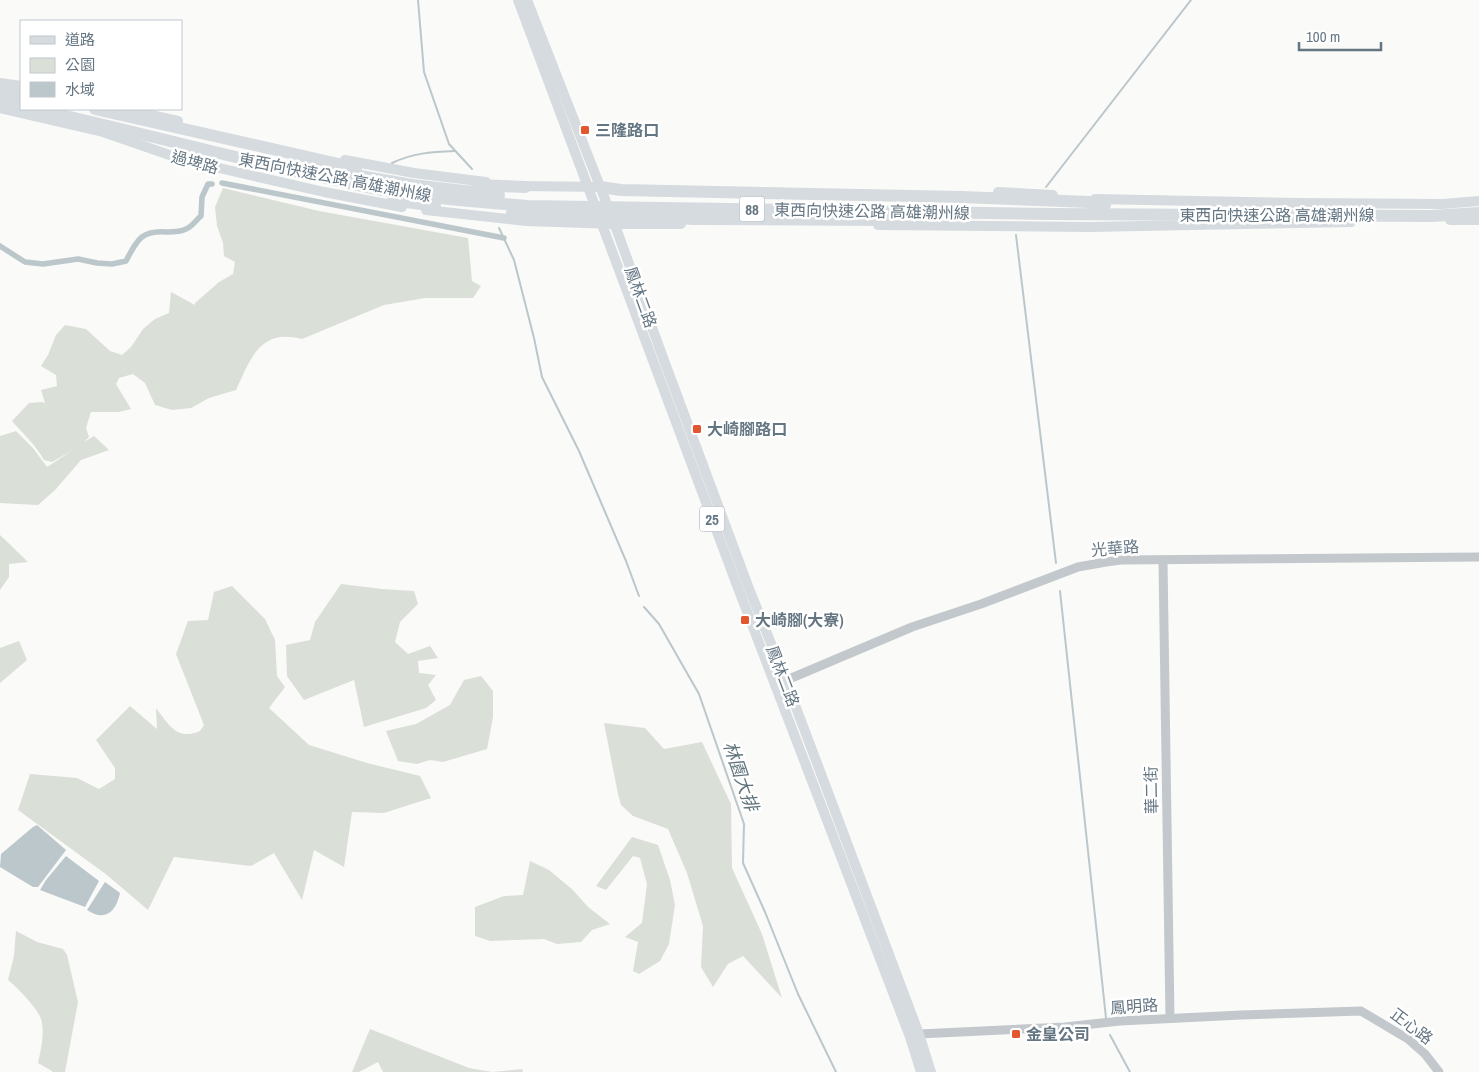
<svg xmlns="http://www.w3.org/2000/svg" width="1479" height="1072" font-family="'Archivo Narrow','Noto Sans TC',sans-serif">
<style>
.green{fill:#dadfd7}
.water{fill:#bbc7cb}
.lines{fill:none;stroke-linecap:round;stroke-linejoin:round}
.stream{stroke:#bbc7cb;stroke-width:2}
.canal{stroke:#bbc7cb;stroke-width:5.5}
.minor{stroke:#c3c8cc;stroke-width:9}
.major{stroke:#d6dbdf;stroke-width:10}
.highway{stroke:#d6dbdf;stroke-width:12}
.poi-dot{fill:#e4572e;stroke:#fff;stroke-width:2}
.labels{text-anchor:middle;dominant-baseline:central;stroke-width:5;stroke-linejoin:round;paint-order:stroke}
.shield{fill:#fff;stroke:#939fa8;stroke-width:1}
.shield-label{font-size:15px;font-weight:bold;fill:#657683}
.poi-label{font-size:16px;font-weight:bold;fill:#657683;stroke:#fff;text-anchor:start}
.street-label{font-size:16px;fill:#657683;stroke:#fff}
.water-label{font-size:18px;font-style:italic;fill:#60757c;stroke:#fff}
</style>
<rect width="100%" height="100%" fill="#fafaf8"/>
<!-- green -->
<g class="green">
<path d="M223,188L319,211L468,238L472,281L481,286L473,298H425L384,305L302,339C260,328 251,358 236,390L209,398L191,408L172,410L155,405L145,383L133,374L119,378L116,384L131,409L119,412H91L86,428L89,437L84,442L94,436L109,450L81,460L56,489L38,505L0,503V436L16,431L33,448L47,467L73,450L52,462L44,460C36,445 23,434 12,421L29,403L42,402L45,403L41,390L57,386L56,375L41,366L48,355L56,335L65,325L86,329L110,351L122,355L131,347L143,329L155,319L169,313L171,292L195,305V303L219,282L233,274L235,262L224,256L223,243L217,226L215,207Z"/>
<path d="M0,535L28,562L9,564V577L0,590Z"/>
<path d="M341,584L382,589L414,591L418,604L400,622L395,642L408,654L430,646L438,658L418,661L419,673L436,675L428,685L436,700L426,708L364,727L354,680L304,700L287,676L286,645L310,640L315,622Z"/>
<path d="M232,586L265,619L275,640L277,676L285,687L269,708L309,745L367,763L420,776L431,798L384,813L352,812L344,867L314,850L302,900L274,853L251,866L174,857L148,910L107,875L18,810L30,774L77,778L99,789L115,779V768L96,740L130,706L157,729L156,708C169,725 177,741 200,731L204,725L176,654L188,621L208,620L214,592Z"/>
<path d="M19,641L27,660L0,683V648Z"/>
<path d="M481,676L493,691V717L487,749L443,762L430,760L417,764L398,761L386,731L416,724L450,705L464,680Z"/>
<path d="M604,723L645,728L664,749L702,742L731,804L732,868L762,934L782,998L743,956L728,964L713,987L701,967L703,926L687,873L668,829L633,816L621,805L618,794Z"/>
<path d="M632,837L658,845L670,880L675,905L669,944L660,961L639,974L633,971L638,942L625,937L642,923L647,884L640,858L633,856L606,890L596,886Z"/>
<path d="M530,861L549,870L573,890L588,907L610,924L592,930L581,942L557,944L544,939L490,941L475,936V907L504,896L523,895Z"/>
<path d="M16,931L37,942L63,949L67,955L78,1002L65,1072H52V1071L38,1063C41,1049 45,1034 41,1019C39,1010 16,986 8,980L14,956Z"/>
<path d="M370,1029L469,1068L492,1072L522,1069L523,1072H383L378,1062L359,1072H352Z"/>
</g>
<!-- water -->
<g class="water">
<path d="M37,825L66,850L38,887H33L0,867L1,854L33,827Z"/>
<path d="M66,856L99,881L85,907L40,890L46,880Z"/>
<path d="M105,882L120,893C116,912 105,922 87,910Z"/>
</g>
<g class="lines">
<!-- stream -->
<g class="stream">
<path d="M418,0L424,72L449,144L472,169"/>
<path d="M392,163C413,153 431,152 455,151"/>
<path d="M1046,187L1191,0"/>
<path d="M499,228L514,260L534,338L542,377L579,451L626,561L639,596"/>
<path d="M1016,235L1056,563"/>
<path d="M1060,591L1106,1018"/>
<path d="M644,607L659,624L699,694L744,824L743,863L765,912L798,994L836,1072"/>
<path d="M1110,1035L1130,1072"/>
</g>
<!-- canal -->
<g class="canal">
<path d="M222,183L504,238"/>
<path d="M0,246L25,262L43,264L78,259L97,263L112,264L126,261C137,240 141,230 167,232C174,232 180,232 186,229C192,227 196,220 201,216L202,197L208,184H212"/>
</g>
<!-- minor -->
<g class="minor">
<path d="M1163,561L1170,1018"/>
<path d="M775,685L912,627L981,604L1078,567L1106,562L1121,560L1479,557"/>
<path d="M913,1036L919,1034L1065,1027L1120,1021L1241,1015L1361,1011L1408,1039L1425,1054L1439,1072"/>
</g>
<!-- major -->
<g class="major">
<path d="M518,0L738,588L910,1037L921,1072"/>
<path d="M527,0L612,217L662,355L748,586L786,681L919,1034L931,1072"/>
<path d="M0,83L21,86"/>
<path d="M0,108L103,132L184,160L324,192L402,207"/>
<path d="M124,109L178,121"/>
<path d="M345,160L414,173L486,182"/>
<path d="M518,186L606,187"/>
<path d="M998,192L1053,195"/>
<path d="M1095,199L1299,203L1443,204L1479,201"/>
<path d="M426,210L526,221L614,224H681"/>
<path d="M1450,220H1479"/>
<path d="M878,225L1089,227L1351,222"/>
</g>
<!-- highway -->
<g class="highway">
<path d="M0,92L21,97"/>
<path d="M0,101L21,106"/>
<path d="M35,109C148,134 259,165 372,188C422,198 474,201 526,206L1052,214L1431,216L1479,213"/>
<path d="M95,109L356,168"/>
<path d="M343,173L412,185L499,195"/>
<path d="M477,185L525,187"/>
<path d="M600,187L621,190L962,197L1089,202L1105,205"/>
<path d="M393,200L435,206"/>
<path d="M512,213L696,219L887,220"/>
</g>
</g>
<!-- markers -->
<g class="poi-dot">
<rect x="580" y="125" width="10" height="10" rx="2.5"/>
<rect x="692" y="424" width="10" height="10" rx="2.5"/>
<rect x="740" y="615" width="10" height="10" rx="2.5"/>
<rect x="1011" y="1029" width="10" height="10" rx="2.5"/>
</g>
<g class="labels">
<!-- shield labels -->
<g class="shield">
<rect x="739.5" y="196.5" width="25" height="25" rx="4"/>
<rect x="699.5" y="506.5" width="25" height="25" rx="4"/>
</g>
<g class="shield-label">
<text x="752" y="209">88</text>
<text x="712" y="519">25</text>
</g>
<!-- poi labels -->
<g class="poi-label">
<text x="595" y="130">三隆路口</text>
<text x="707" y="429">大崎腳路口</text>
<text x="755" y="620">大崎腳(大寮)</text>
<text x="1026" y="1034">金皇公司</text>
</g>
<!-- street labels -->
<g class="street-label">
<text transform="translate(195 162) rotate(15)">過埤路</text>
<text transform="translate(335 177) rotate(11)">東西向快速公路 高雄潮州線</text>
<text transform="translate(872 211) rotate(1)">東西向快速公路 高雄潮州線</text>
<text x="1277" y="215">東西向快速公路 高雄潮州線</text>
<text transform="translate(641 297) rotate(70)">鳳林二路</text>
<text transform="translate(1115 548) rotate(-5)">光華路</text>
<text transform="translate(783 676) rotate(69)">鳳林二路</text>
<text transform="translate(1151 790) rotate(-91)">華二街</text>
<text transform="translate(1134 1006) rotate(-4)">鳳明路</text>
<text transform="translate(1412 1026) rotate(37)">正心路</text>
</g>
<!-- water labels -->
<g class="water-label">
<text transform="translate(741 776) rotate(71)">林園大排</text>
</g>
</g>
<!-- legend -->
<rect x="20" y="20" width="162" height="90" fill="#ffffff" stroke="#c1c8cd"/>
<rect x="30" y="36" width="25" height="8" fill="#d6dbdf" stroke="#c1c8cd"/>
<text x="65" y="45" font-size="15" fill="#657683">道路</text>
<rect x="30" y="58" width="25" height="15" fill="#dadfd7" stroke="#c1c8cd"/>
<text x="65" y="70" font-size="15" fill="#657683">公園</text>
<rect x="30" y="82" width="25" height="15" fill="#bbc7cb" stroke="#c1c8cd"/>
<text x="65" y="95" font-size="15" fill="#657683">水域</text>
<!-- scale -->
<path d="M1299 42v8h82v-8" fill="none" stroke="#657683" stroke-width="2.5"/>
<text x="1306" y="42" font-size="15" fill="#657683" stroke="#ffffff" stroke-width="4" paint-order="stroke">100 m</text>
</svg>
